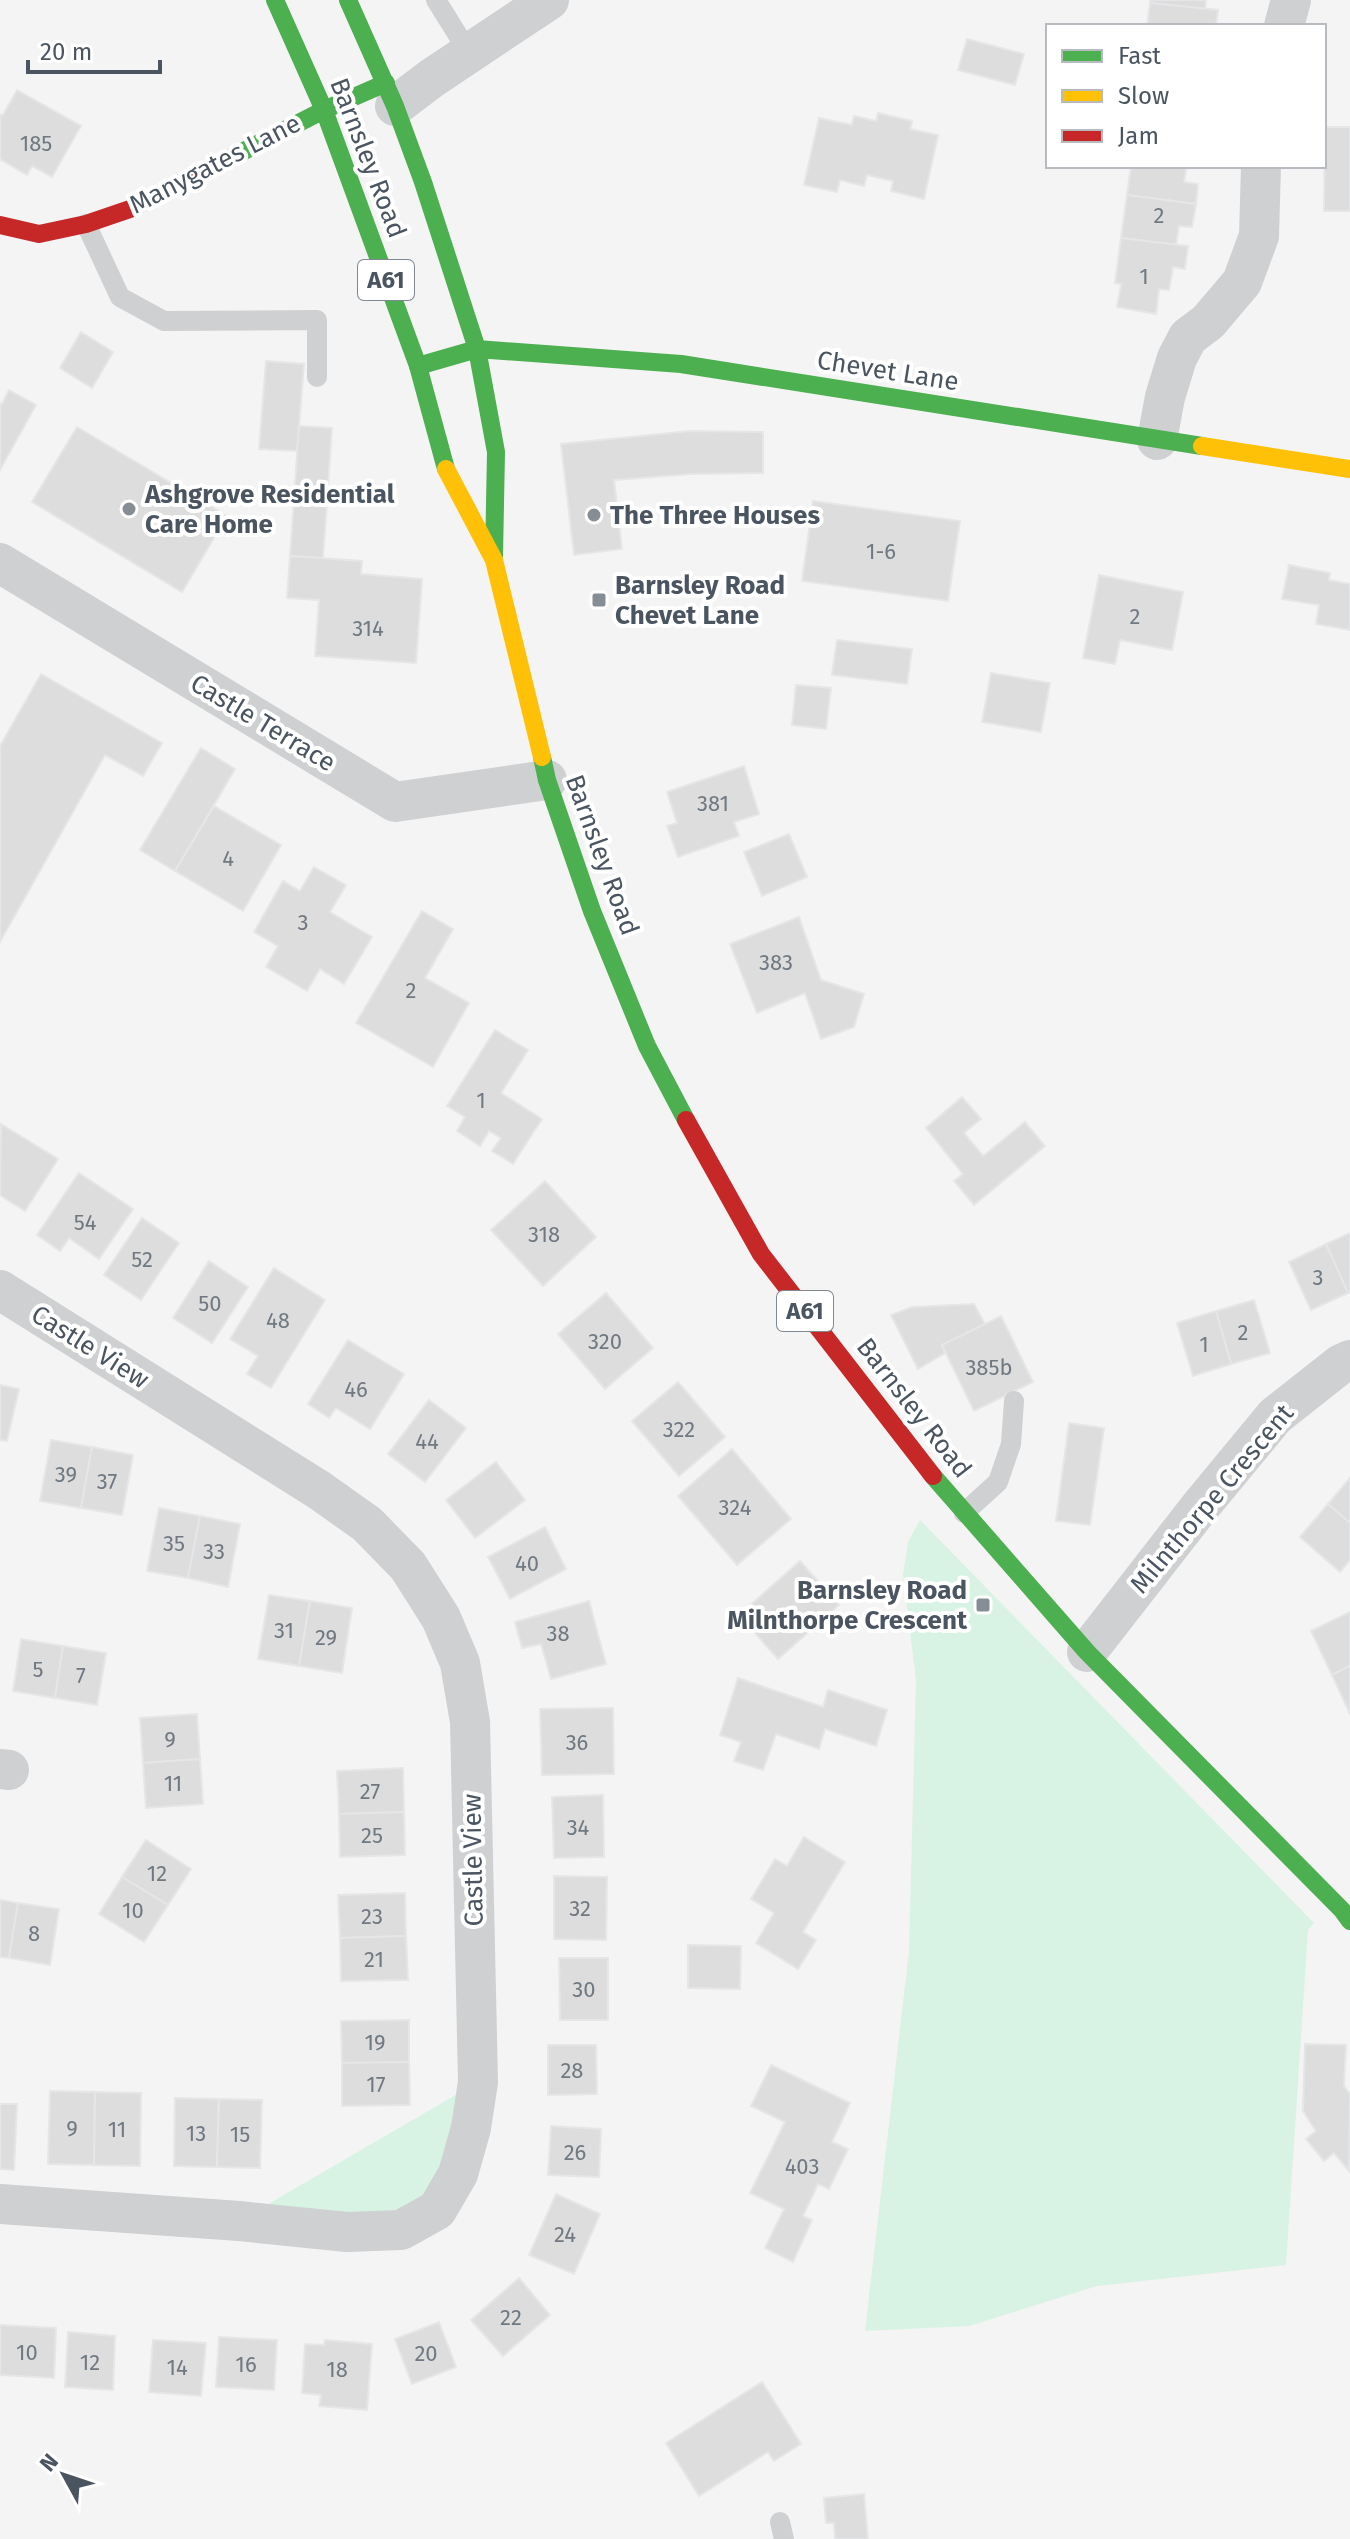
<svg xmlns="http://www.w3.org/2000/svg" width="1350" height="2539" font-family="'Fira Sans',sans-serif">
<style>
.green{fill:#d8f3e3}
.building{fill:#ddddde;stroke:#e5e6e7;stroke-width:2}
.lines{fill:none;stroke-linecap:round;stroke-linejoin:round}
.lane{stroke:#ced0d2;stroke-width:20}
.street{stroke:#ced0d2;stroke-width:40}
.fast{stroke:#4caf50;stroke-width:18}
.slow{stroke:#ffc107;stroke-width:18}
.jam{stroke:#c62828;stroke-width:18}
.poi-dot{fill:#868d94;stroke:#fff;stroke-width:3}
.labels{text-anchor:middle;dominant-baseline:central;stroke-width:8;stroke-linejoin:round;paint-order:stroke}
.number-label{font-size:22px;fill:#707881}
.shield{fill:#fff;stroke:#808890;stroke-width:2}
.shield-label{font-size:24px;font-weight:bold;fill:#4a5561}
.street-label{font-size:26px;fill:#4a5561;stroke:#fff}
.poi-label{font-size:26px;font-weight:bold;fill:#4a5561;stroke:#fff;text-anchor:start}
</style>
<rect width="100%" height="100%" fill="#f4f4f4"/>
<!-- green -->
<g class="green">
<path d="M920,1520L1314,1923L1308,1930L1286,2265L1097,2286L969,2326L865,2331L909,1951L916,1680L903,1575L908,1542Z"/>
<path d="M478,2082L437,2210L239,2221Z"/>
</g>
<!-- building -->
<g class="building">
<path d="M1150,0H1206L1205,9L1150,3Z"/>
<path d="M1150,3L1218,10L1216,26H1147Z"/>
<path d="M967,39L1024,54L1015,85L958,70Z"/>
<path d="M17,90L81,126L52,177L32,166L27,175L0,159V114L3,115Z"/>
<path d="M878,113L912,121L910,129L938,135L924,199L891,191L893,181L867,175L864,186L840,180L837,192L804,185L819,118L852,125L854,116L876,121Z"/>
<path d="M1325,127H1350V211H1324Z"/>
<path d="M1131,166H1187L1184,182L1198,184L1196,204L1127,195Z"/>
<path d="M1127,195L1196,204L1192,227L1179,226L1176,245L1121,238Z"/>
<path d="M1121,238L1188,246L1185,269L1173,267L1169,290L1159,289L1156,314L1117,307L1121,284L1115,283Z"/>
<path d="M81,332L113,352L92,388L60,368Z"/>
<path d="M266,361L304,364L297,451L259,449Z"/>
<path d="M9,390L36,405L0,470V403L2,404Z"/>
<path d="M299,426L332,428L323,558L290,556Z"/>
<path d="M77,427L227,516L182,592L32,502Z"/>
<path d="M690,431L763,432V473L691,474L614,480L622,549L574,555L561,444Z"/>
<path d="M813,501L960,521L948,601L802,581Z"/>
<path d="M290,556L362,561L361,574L422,579L416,663L315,656L319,600L287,598Z"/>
<path d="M1289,565L1330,573L1329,580L1350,584V630L1316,624L1319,605L1282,599Z"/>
<path d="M1099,575L1183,592L1172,650L1120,640L1115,664L1083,658Z"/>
<path d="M837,640L912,649L907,684L832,675Z"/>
<path d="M991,673L1050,683L1041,732L982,722Z"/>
<path d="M41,674L162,743L143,776L105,755L0,942V746Z"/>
<path d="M796,685L831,688L826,729L792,725Z"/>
<path d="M201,748L235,769L175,871L140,850Z"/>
<path d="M744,766L759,814L734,822L739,836L678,857L667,826L677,823L667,792Z"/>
<path d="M214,806L281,845L243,911L175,871Z"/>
<path d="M789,834L807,877L762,896L744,852Z"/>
<path d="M314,867L346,885L330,912L372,937L344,984L320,969L307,991L266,967L278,946L254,932L283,881L300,891Z"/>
<path d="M422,911L453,929L425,978L469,1003L433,1067L356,1023Z"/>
<path d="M799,917L821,980L864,994L854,1027L821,1039L805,993L757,1013L730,944Z"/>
<path d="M495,1030L528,1050L501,1093L542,1119L513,1164L492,1151L501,1138L489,1131L480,1146L457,1131L465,1117L447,1106Z"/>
<path d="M962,1097L981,1119L964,1133L983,1156L1025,1122L1045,1146L974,1205L954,1181L963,1174L926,1128Z"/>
<path d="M1,1124L58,1159L25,1211L0,1195Z"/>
<path d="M79,1173L133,1209L99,1259L69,1238L60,1251L37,1235Z"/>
<path d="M545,1181L596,1237L543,1286L491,1230Z"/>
<path d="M142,1218L179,1243L141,1300L104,1275Z"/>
<path d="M1350,1233V1292L1348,1293L1326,1244Z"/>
<path d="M1326,1244L1348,1293L1311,1310L1289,1262Z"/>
<path d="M209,1261L248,1287L212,1343L173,1318Z"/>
<path d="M274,1268L325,1300L271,1388L247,1374L258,1356L230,1339Z"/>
<path d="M606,1293L653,1348L605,1389L558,1334Z"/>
<path d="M1254,1300L1270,1353L1231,1364L1216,1311Z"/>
<path d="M974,1304L985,1324L942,1345L945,1353L918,1369L891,1315L912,1307Z"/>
<path d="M1216,1311L1231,1364L1193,1376L1177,1323Z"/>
<path d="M1001,1316L1033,1382L974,1411L942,1345Z"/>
<path d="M348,1340L404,1374L370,1429L336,1408L329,1418L308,1404Z"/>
<path d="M678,1382L725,1437L679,1476L632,1421Z"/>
<path d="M0,1385L19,1389L7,1441L0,1440Z"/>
<path d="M429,1400L466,1428L425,1482L388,1454Z"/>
<path d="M1069,1423L1104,1428L1090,1525L1056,1521Z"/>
<path d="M51,1440L92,1447L81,1508L40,1501Z"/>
<path d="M92,1447L133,1455L122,1515L81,1508Z"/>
<path d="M732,1449L791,1519L737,1565L678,1496Z"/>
<path d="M496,1462L525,1500L475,1538L446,1500Z"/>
<path d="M1350,1478V1523L1328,1504Z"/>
<path d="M1328,1504L1350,1523V1560L1340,1572L1300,1537Z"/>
<path d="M159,1508L200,1516L188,1578L147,1571Z"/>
<path d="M200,1516L240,1524L228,1587L188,1578Z"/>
<path d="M545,1527L566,1569L510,1599L488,1557Z"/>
<path d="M800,1561L839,1605L778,1659L739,1615Z"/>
<path d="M269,1595L310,1601L299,1666L258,1659Z"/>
<path d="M310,1601L352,1608L342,1673L299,1666Z"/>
<path d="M589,1601L606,1664L551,1679L541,1644L522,1648L515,1622Z"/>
<path d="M1350,1612V1666L1332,1675L1311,1631Z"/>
<path d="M21,1639L63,1646L55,1698L13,1691Z"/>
<path d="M63,1646L106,1653L97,1705L55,1698Z"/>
<path d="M1350,1666V1714L1332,1675Z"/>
<path d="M738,1678L823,1707L828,1690L887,1710L876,1746L825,1729L819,1749L776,1734L763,1770L734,1761L741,1742L720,1735Z"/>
<path d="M613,1708L614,1774L542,1775L540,1709Z"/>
<path d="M197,1714L200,1759L143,1763L140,1718Z"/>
<path d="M200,1759L203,1804L146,1808L143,1763Z"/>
<path d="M403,1768L404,1812L339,1814L337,1771Z"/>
<path d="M603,1795L604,1857L554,1858L552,1797Z"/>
<path d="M404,1812L405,1855L340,1857L339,1814Z"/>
<path d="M804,1837L845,1862L803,1932L816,1940L798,1969L756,1943L774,1913L751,1899L775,1859L787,1866Z"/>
<path d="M146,1840L191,1869L168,1905L122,1877Z"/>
<path d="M554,1876L607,1877L606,1940L554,1939Z"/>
<path d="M122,1877L168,1905L144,1942L99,1914Z"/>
<path d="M405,1893L406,1936L340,1938L338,1895Z"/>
<path d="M0,1900L18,1903L9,1958L0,1957Z"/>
<path d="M18,1903L59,1909L50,1965L9,1958Z"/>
<path d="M406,1936L408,1980L341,1981L340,1938Z"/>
<path d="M688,1945L741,1946L740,1989L688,1988Z"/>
<path d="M559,1958H608V2020H560Z"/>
<path d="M409,2020V2062L342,2063L341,2021Z"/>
<path d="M1305,2044L1346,2045L1344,2086L1350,2094L1349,2171L1334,2153L1324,2161L1306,2139L1316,2131L1303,2111Z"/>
<path d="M548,2045H596L597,2094L548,2095Z"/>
<path d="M409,2062L410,2105L342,2106V2063Z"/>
<path d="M771,2065L850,2103L832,2142L848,2149L829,2189L818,2184L803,2216L812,2220L793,2262L765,2248L784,2209L750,2193L785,2122L751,2106Z"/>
<path d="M50,2091L95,2092L94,2165L48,2164Z"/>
<path d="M95,2092L141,2093L140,2166L94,2165Z"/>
<path d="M175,2098L219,2099L217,2167L174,2166Z"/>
<path d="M219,2099L262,2100L260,2168L217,2167Z"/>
<path d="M0,2104H17L14,2170L0,2169Z"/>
<path d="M551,2126L601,2129L599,2177L548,2175Z"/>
<path d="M556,2194L600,2214L574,2274L529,2255Z"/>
<path d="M519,2278L550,2315L503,2356L471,2320Z"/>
<path d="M439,2322L456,2367L412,2384L395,2339Z"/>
<path d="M0,2325L56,2328L54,2378L0,2375Z"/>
<path d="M68,2332L115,2336L113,2390L65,2387Z"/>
<path d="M219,2337L277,2340L274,2390L216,2387Z"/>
<path d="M153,2340L206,2343L201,2396L149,2392Z"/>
<path d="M325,2340L372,2344L367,2410L319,2406L321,2395L302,2393L305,2344L324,2345Z"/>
<path d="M762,2382L801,2444L774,2461L768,2452L699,2496L666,2443Z"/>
<path d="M864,2494L868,2539H835L834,2523H826L824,2498Z"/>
</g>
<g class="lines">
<!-- lane -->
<g class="lane">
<path d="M436,0L469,53"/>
<path d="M86,224L120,297L164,321L317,320V377"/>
<path d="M964,1513L998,1482L1011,1444L1014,1401"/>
<path d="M780,2522L784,2539"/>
</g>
<!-- street -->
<g class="street">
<path d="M1284,26L1291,0"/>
<path d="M395,106L432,78L549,0"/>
<path d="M1157,440L1165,397L1177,358L1188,337L1208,322L1242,282L1259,236L1261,166"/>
<path d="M0,563L395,802L547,780"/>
<path d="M0,1290L319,1490L367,1524L408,1566L441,1618L460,1663L470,1722L478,2082L471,2128L458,2174L437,2210L401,2230L347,2232L239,2221L0,2204"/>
<path d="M1087,1652L1199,1508L1275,1416L1341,1364L1350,1360"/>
<path d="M0,1769L9,1770"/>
</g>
<!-- fast -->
<g class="fast">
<path d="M275,0L324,110L418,366L446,469"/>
<path d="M348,0L395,106L423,182L477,349L496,452L494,556"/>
<path d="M236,155L324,110L386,83"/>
<path d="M418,366L477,349L681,364L1202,446"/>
<path d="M542,757L547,780L592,911L647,1046L686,1120"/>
<path d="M933,1476L1087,1652L1342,1910L1350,1921"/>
</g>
<!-- slow -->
<g class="slow">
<path d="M1202,446L1350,469"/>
<path d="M446,469L494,560L542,757"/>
</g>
<!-- jam -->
<g class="jam">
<path d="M0,225L39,234L86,224L130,209L236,155"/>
<path d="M686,1120L761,1254L933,1476"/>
</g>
</g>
<!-- markers -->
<g class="poi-dot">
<circle cx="129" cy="509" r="8"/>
<circle cx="594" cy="515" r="8"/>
<rect x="591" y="592" width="16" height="16" rx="4"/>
<rect x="975" y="1597" width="16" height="16" rx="4"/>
</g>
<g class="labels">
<!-- number labels -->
<g class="number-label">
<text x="36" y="143">185</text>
<text x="1159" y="215">2</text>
<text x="1144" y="276">1</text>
<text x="881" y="551">1-6</text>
<text x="1135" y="616">2</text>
<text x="368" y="628">314</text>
<text x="713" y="803">381</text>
<text x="228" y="858">4</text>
<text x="303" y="922">3</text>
<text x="776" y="962">383</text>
<text x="411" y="990">2</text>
<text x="481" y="1100">1</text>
<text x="85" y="1222">54</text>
<text x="544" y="1234">318</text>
<text x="142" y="1259">52</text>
<text x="1318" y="1277">3</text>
<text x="210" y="1303">50</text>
<text x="278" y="1320">48</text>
<text x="1243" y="1332">2</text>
<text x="605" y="1341">320</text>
<text x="1204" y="1344">1</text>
<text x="989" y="1367">385b</text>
<text x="356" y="1389">46</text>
<text x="679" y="1429">322</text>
<text x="427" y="1441">44</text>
<text x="66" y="1474">39</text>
<text x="107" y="1481">37</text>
<text x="735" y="1507">324</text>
<text x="174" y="1543">35</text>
<text x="214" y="1551">33</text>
<text x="527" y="1563">40</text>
<text x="284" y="1630">31</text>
<text x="558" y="1633">38</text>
<text x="326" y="1637">29</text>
<text x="38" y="1669">5</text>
<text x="81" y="1675">7</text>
<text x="170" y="1739">9</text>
<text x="577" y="1742">36</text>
<text x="173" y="1783">11</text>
<text x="370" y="1791">27</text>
<text x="578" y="1827">34</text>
<text x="372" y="1835">25</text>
<text x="157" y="1873">12</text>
<text x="580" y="1908">32</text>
<text x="133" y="1910">10</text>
<text x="372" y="1916">23</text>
<text x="34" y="1933">8</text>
<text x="374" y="1959">21</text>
<text x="584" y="1989">30</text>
<text x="375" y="2042">19</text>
<text x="572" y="2070">28</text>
<text x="376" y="2084">17</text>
<text x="72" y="2128">9</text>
<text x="117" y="2129">11</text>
<text x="196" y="2133">13</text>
<text x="240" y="2134">15</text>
<text x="575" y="2152">26</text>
<text x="802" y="2166">403</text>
<text x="565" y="2234">24</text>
<text x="511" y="2317">22</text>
<text x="27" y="2352">10</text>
<text x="426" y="2353">20</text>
<text x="90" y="2362">12</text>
<text x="246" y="2364">16</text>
<text x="177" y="2367">14</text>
<text x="337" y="2369">18</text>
</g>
<!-- shield labels -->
<g class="shield">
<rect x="358" y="260" width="56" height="40" rx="6"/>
<rect x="777" y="1291" width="56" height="40" rx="6"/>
</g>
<g class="shield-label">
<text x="386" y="280">A61</text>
<text x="805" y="1311">A61</text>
</g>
<!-- street labels -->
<g class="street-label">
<text transform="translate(368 158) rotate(69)">Barnsley Road</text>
<text transform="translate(215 164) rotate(-27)">Manygates Lane</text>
<text transform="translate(888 371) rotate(9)">Chevet Lane</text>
<text transform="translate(263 723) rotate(31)">Castle Terrace</text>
<text transform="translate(602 855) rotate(70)">Barnsley Road</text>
<text transform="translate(90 1347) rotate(32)">Castle View</text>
<text transform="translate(914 1408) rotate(52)">Barnsley Road</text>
<text transform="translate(1212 1499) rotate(-50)">Milnthorpe Crescent</text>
<text transform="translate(473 1860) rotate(-91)">Castle View</text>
</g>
<!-- poi labels -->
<g class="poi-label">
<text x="145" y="494">Ashgrove Residential<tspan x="145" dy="30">Care Home</tspan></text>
<text x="610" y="515">The Three Houses</text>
<text x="615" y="585">Barnsley Road<tspan x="615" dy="30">Chevet Lane</tspan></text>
<text x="967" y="1590" text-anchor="end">Barnsley Road<tspan x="967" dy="30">Milnthorpe Crescent</tspan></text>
</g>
</g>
<!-- legend -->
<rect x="1046" y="24" width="280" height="144" fill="#ffffff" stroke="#b7bbc0" stroke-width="2"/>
<rect x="1062" y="50" width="40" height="12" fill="#4caf50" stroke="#b7bbc0" stroke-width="2"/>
<text x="1118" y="64" font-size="24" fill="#4a5561">Fast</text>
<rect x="1062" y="90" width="40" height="12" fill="#ffc107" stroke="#b7bbc0" stroke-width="2"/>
<text x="1118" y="104" font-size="24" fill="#4a5561">Slow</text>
<rect x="1062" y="130" width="40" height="12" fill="#c62828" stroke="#b7bbc0" stroke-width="2"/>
<text x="1118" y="144" font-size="24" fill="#4a5561">Jam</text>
<!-- north arrow -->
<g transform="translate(64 2475) rotate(310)" stroke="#ffffff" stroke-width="6" paint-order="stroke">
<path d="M0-6L14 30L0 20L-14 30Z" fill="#4a5561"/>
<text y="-12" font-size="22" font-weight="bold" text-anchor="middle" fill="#4a5561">N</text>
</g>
<!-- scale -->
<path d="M28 60v12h132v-12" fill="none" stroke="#4a5561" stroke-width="4"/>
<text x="40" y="60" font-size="24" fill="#4a5561" stroke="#ffffff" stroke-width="6" paint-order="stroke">20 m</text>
</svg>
